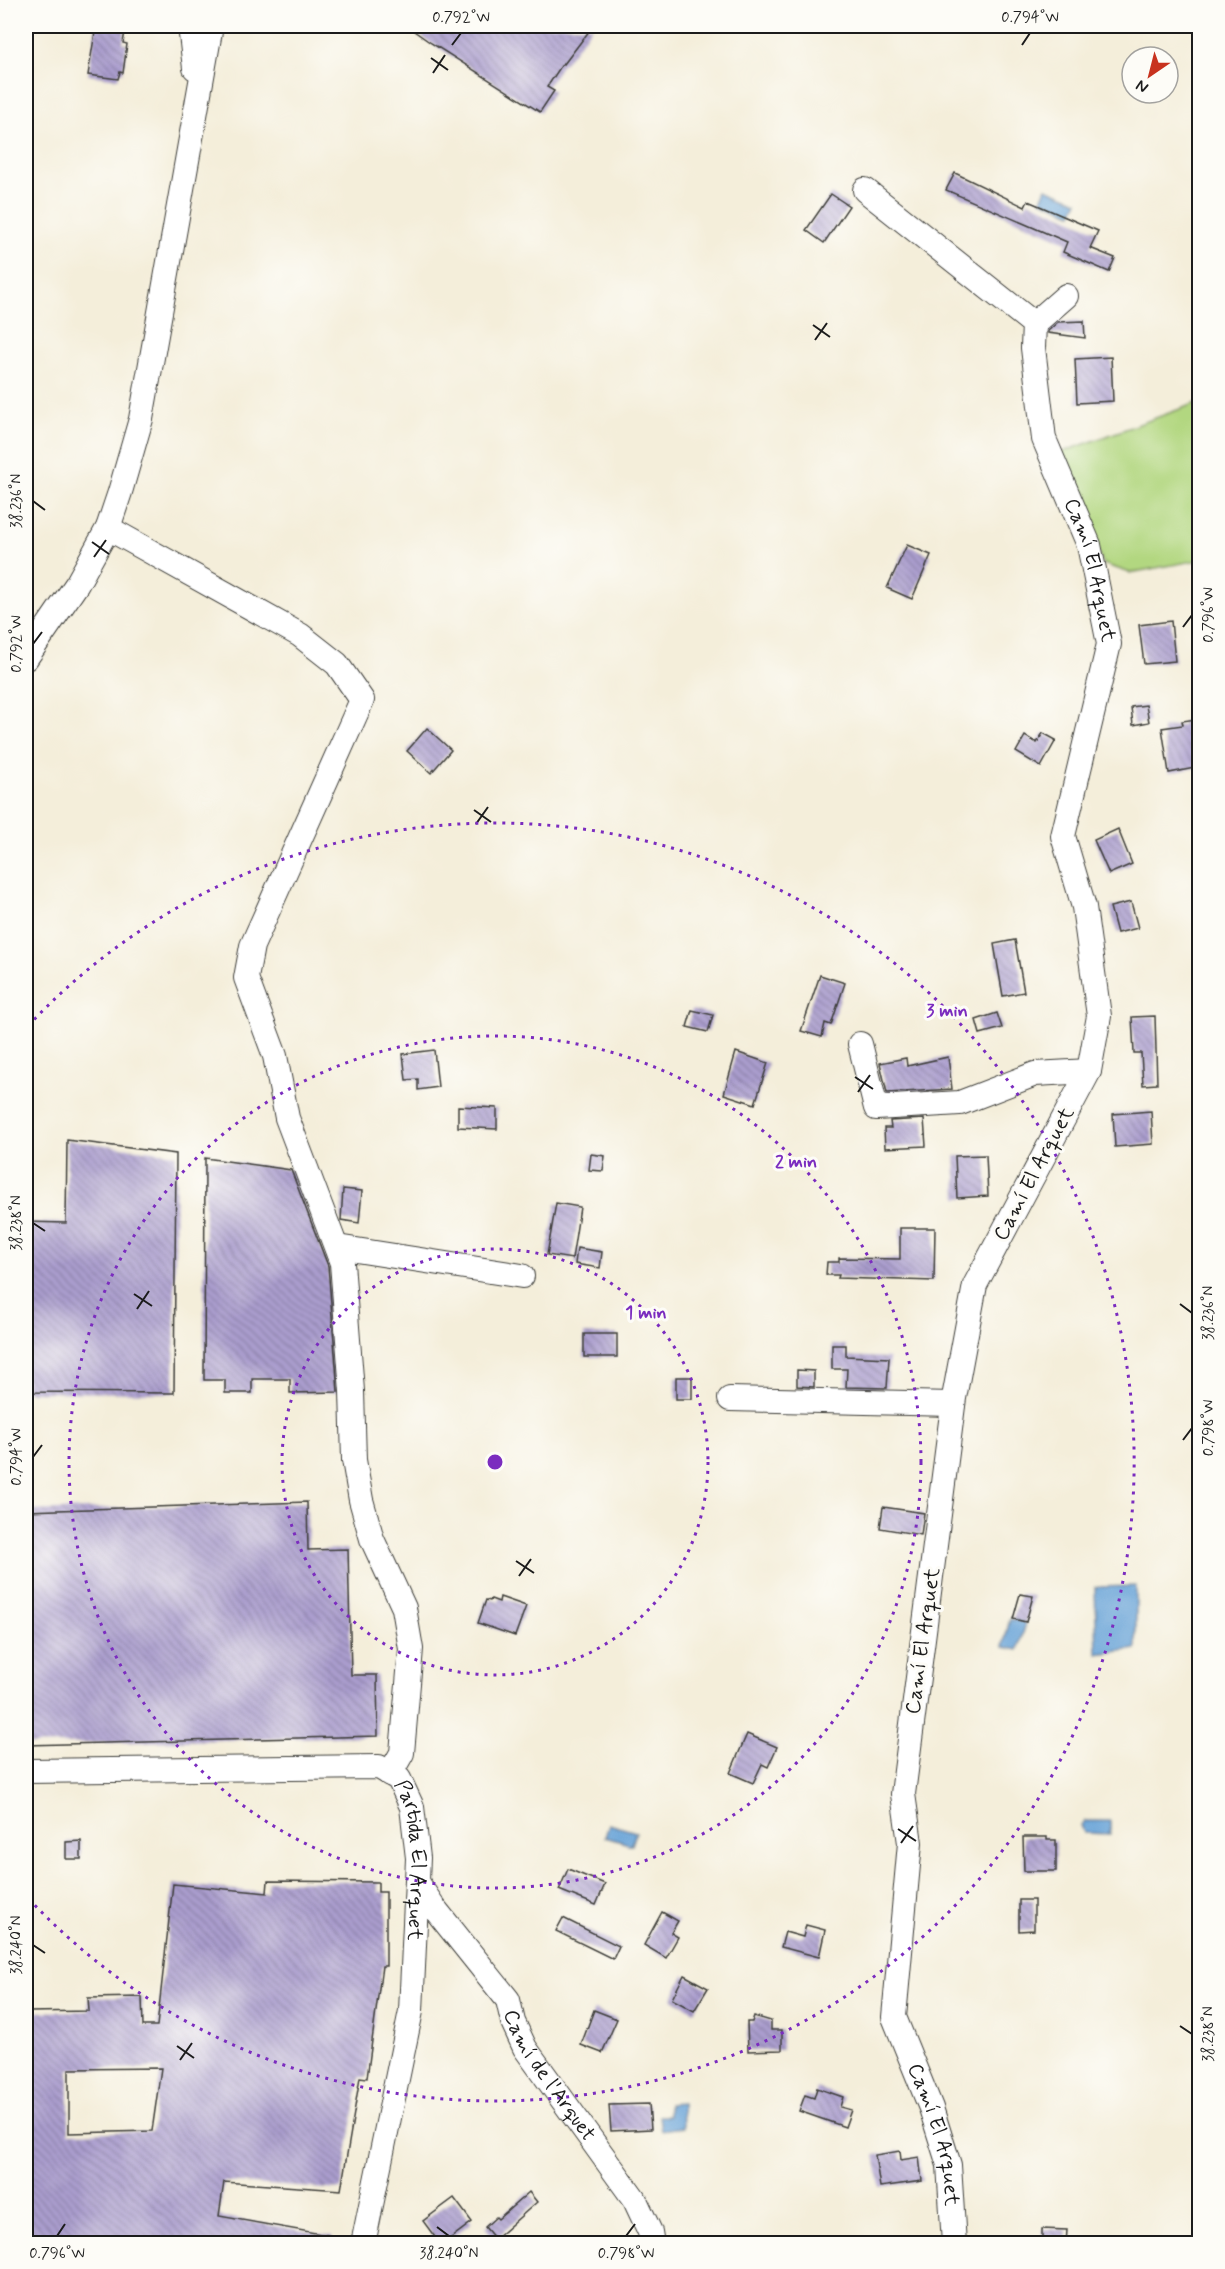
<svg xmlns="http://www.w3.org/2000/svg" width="1225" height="2269" font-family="Mynerve,sans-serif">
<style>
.green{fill:#b2d780;stroke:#677a4e;stroke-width:1.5}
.water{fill:#66a2d7;stroke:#415f7a;stroke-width:1.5}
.building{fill:url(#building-back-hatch);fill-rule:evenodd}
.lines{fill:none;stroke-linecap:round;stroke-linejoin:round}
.minor-casing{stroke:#3c3c38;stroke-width:26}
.minor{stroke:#fff;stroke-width:24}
.ticks{fill:none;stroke:#1c1c1c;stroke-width:2}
.ring{fill:none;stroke:#7b2cbf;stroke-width:3;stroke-dasharray:3 6}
.labels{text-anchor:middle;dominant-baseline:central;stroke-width:6;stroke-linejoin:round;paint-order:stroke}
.street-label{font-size:21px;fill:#1c1c1c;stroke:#fdfcf7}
.centre{fill:#7b2cbf;stroke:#fdfcf7;stroke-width:3}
.ring-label{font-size:18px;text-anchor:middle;font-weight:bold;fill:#7b2cbf;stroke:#fdfcf7;stroke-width:6;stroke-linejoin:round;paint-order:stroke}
.neatline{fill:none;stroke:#1c1c1c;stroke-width:2}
.ticks-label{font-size:15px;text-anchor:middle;fill:#1c1c1c}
</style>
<defs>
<pattern id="building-back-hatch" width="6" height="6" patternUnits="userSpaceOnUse" patternTransform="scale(1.5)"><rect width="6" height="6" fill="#aa9dce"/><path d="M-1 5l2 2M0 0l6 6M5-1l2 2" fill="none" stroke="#8a7fa6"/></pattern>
</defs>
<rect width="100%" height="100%" fill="#fdfcf7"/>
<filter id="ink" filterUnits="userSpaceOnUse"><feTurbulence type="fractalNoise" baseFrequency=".0167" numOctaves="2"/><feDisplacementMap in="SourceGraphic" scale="12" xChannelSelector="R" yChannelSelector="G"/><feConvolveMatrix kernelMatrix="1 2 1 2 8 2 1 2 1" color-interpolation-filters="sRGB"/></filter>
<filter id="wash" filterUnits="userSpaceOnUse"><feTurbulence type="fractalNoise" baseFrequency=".008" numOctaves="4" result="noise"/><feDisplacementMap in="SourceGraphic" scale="24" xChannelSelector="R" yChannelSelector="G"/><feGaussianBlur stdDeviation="1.35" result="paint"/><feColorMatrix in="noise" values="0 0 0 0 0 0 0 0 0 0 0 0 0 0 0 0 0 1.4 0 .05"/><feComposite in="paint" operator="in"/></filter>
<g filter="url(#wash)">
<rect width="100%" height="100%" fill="#f4eeda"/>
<!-- green -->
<path class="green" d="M1199,402V560L1130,573L1103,564L1060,453Z"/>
<!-- water -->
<g class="water">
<path d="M1046,188L1078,201L1072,213L1041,200Z"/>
<path d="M1136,1586V1649L1097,1654L1095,1587Z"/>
<path d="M1010,1619L1026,1623L1018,1650L1003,1647Z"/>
<path d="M1085,1821H1110V1834L1084,1833L1081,1825Z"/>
<path d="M609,1824L636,1832L632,1845L605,1837Z"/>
<path d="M682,2103L683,2127L661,2130L659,2116H669V2104Z"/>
</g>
<g id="blocks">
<!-- building -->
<g class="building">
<path d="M96,26H126L123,43L127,44L123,73L120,72L118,79L88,75Z"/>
<path d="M407,26H593L564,64L563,63L547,87L554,91L540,112L431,43Z"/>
<path d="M955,173L1025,207L1028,201L1098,231L1090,248L1115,258L1109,272L1063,252L1067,242L946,190Z"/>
<path d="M831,194L849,206L824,243L806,230Z"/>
<path d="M1084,321L1085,338L1048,333V331L1058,322Z"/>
<path d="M1111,357L1113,401L1077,403L1075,359Z"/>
<path d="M907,545L931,555L912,599L887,588Z"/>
<path d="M1171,621L1175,661L1144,664L1139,625Z"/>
<path d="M1146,705L1149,722L1133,725L1131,707Z"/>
<path d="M1196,719L1200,741V767L1169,773L1162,728L1183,725L1182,721Z"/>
<path d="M427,728L451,750L431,773L407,751Z"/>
<path d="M1043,733L1056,740L1041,767L1016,752L1025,736L1037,743Z"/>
<path d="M1118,829L1132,864L1109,874L1094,840Z"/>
<path d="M1131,902L1138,928L1117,933L1110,907Z"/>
<path d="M1015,940L1024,992L1003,996L994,944Z"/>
<path d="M820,975L845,983L831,1025L825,1023L822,1037L801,1031Z"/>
<path d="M692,1010L713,1015L708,1032L687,1027Z"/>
<path d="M997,1013L1002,1028L980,1034L976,1020Z"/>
<path d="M1155,1016L1157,1084L1143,1085L1141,1053H1134L1132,1017Z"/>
<path d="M434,1050L438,1087L418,1090V1079L406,1080L403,1054Z"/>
<path d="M736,1052L768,1063L755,1104L724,1094Z"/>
<path d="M948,1057L952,1089L887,1093L880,1063L906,1058L907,1066Z"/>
<path d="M458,1106L497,1108V1129L458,1127Z"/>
<path d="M1151,1111L1153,1144L1115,1147L1113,1114Z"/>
<path d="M924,1119L926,1146L885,1148L884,1128H891L890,1121Z"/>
<path d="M67,1140L176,1154L174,1393L26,1392V1222L66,1223Z"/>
<path d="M591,1154L605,1156L603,1171L589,1170Z"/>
<path d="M986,1155L988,1196L957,1198L955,1156Z"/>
<path d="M205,1158L291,1170L328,1266L338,1392L290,1393V1379H252V1393H225V1380H204Z"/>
<path d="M343,1189L362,1191L359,1223L341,1220Z"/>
<path d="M556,1203L580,1207L572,1259L547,1255Z"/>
<path d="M900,1228H935L934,1281L838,1278L839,1275H826L827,1262H839V1258L900,1259Z"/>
<path d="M577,1248L602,1252L600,1268L575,1264Z"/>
<rect x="584" y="1334" width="33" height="23"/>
<path d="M832,1345H846V1356L889,1358L887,1388L846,1387L847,1369H832Z"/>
<path d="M797,1370L814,1371V1387L797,1386Z"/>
<rect x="676" y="1377" width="16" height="22"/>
<path d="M307,1502L308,1550L348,1549L351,1675H377L378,1736L26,1745V1511Z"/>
<path d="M883,1507L924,1513L921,1535L880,1528Z"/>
<path d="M1020,1594L1033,1596L1026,1622L1013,1619Z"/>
<path d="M500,1597L526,1606L515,1636L478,1623L486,1600L490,1601L491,1599L499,1602Z"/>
<path d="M747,1734L777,1747L768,1767L762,1764L753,1783L730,1773Z"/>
<path d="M1023,1837H1047V1840H1056V1871H1024Z"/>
<path d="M81,1841V1859H66V1842Z"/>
<path d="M568,1869L605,1884L596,1905L559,1890Z"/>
<path d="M268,1881L378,1882V1892H386V1966H382L367,2078L360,2077L341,2190L224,2182L219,2216L333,2236L332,2244H26V2054H30L29,2012L89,2011L88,1998L142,1997L143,2026H157L173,1884L267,1893ZM161,2068L152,2131L69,2133V2069Z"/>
<path d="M1019,1900H1034V1930L1019,1931Z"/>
<path d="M662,1912L678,1921L671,1933L678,1937L666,1958L644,1945Z"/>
<path d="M563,1918L619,1946L613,1959L556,1931Z"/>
<path d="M806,1925L825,1930L819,1957L781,1947L785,1932L803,1937Z"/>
<path d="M684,1975L708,1988L694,2011L672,1999Z"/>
<path d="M594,2010L617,2019L602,2053L581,2045Z"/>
<path d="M754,2016L771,2021V2030H782V2050L748,2051L747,2022H752Z"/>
<path d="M817,2088L843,2097L840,2107L851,2110L845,2127L799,2111L805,2095L814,2098Z"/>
<path d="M649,2104L651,2129L611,2131L609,2105Z"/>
<path d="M900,2151L901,2160L919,2157L922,2181L880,2187L875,2155Z"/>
<path d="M529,2192L537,2202L495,2239L485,2227L496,2217L498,2219Z"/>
<path d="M454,2198L472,2222L443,2244H440L423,2221Z"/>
<path d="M1042,2229L1067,2230L1066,2244H1042Z"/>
</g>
</g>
</g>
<g filter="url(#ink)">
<use href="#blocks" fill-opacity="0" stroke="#3c3c38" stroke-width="1.5"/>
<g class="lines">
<defs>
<g id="minor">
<path d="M190,26L195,68"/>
<path id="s1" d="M865,190L1034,324L1033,348L1044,439L1089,545L1109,644L1063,836L1084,907L1099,1016L1089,1071L975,1285L954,1398L903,1794L910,1843L894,2017L931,2108L949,2165L954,2244"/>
<path d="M1034,324L1066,296"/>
<path d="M108,528L300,635L337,664L362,700L252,946L246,978L275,1056L287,1118L342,1263L352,1391L354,1460L361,1500L372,1539L404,1608L411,1649L402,1753L390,1774"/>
<path d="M26,658L77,584L108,528L120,492L141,419L211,26"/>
<path d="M860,1044L876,1108L960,1103L1035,1074L1089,1071"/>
<path d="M337,1247L522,1276"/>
<path d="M730,1399L953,1404"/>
<path id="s2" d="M26,1771L379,1767L399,1779L412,1807L418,1858L411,2011L363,2244"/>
<path id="s3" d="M417,1882L435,1909L508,2000L513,2022L525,2048L635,2200L650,2232L652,2244"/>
</g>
</defs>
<!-- minor casing -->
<use href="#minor" class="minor-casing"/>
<!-- minor -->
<use href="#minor" class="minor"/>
</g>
</g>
<!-- ticks -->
<path class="ticks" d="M452,45L461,33M1022,45L1030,33M431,58L448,70M433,73L445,55M813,325L830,337M815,340L827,323M33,501L45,510M92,542L109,554M94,557L106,540M1183,627L1192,615M33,644L42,632M474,810L491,822M476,824L488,807M855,1077L873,1089M858,1092L870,1075M33,1223L45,1231M134,1294L152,1306M1180,1304L1192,1313M137,1309L149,1291M1183,1440L1192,1428M33,1457L42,1445M516,1561L534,1573M519,1576L531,1559M898,1829L916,1841M901,1843L913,1826M33,1945L45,1953M1180,2026L1192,2034M177,2046L194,2058M180,2060L192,2043M437,2227L449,2236M57,2236L65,2224M626,2236L635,2224"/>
<!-- distance rings -->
<g class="ring">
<circle cx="495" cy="1462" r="213"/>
<circle cx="495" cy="1462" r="426"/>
<path d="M28 1026A639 639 0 1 1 28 1898"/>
</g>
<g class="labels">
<!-- street labels -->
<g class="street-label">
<text stroke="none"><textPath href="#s1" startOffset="471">Camí El Arquet</textPath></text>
<text transform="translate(1034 1174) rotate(-62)">Camí El Arquet</text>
<text transform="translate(923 1641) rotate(-82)">Camí El Arquet</text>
<text stroke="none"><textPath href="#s2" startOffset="460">Partida El Arquet</textPath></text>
<text stroke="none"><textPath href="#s3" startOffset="236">Camí de l'Arquet</textPath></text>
<text stroke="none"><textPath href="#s1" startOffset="2091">Camí El Arquet</textPath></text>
</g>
</g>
<circle cx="495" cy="1462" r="9" class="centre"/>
<g class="ring-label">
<text x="947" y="1016">3 min</text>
<text x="796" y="1167">2 min</text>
<text x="646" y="1318">1 min</text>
</g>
<!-- margin -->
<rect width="1225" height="2269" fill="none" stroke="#fdfcf7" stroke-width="66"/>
<!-- north arrow -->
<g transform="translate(1150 75) rotate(215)"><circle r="28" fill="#fdfcf7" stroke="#a3a29f" stroke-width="1.5"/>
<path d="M0-4.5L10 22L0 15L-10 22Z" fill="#c8321e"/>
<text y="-9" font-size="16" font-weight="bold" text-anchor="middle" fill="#1c1c1c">N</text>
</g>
<rect x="33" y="33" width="1159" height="2203" class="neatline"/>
<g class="ticks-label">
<text x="461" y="22">0.792°W</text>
<text x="1030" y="22">0.794°W</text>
<text transform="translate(16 501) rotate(-90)" y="5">38.236°N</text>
<text transform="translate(1208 615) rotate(-90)" y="5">0.796°W</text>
<text transform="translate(16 644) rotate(-90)" y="5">0.792°W</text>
<text transform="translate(16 1223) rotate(-90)" y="5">38.238°N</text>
<text transform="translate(1208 1313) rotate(-90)" y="5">38.236°N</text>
<text transform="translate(1208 1428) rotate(-90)" y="5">0.798°W</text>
<text transform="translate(16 1457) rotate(-90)" y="5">0.794°W</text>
<text transform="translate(16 1945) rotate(-90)" y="5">38.240°N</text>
<text transform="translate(1208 2034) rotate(-90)" y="5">38.238°N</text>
<text x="57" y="2258">0.796°W</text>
<text x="449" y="2258">38.240°N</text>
<text x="626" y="2258">0.798°W</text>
</g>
</svg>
